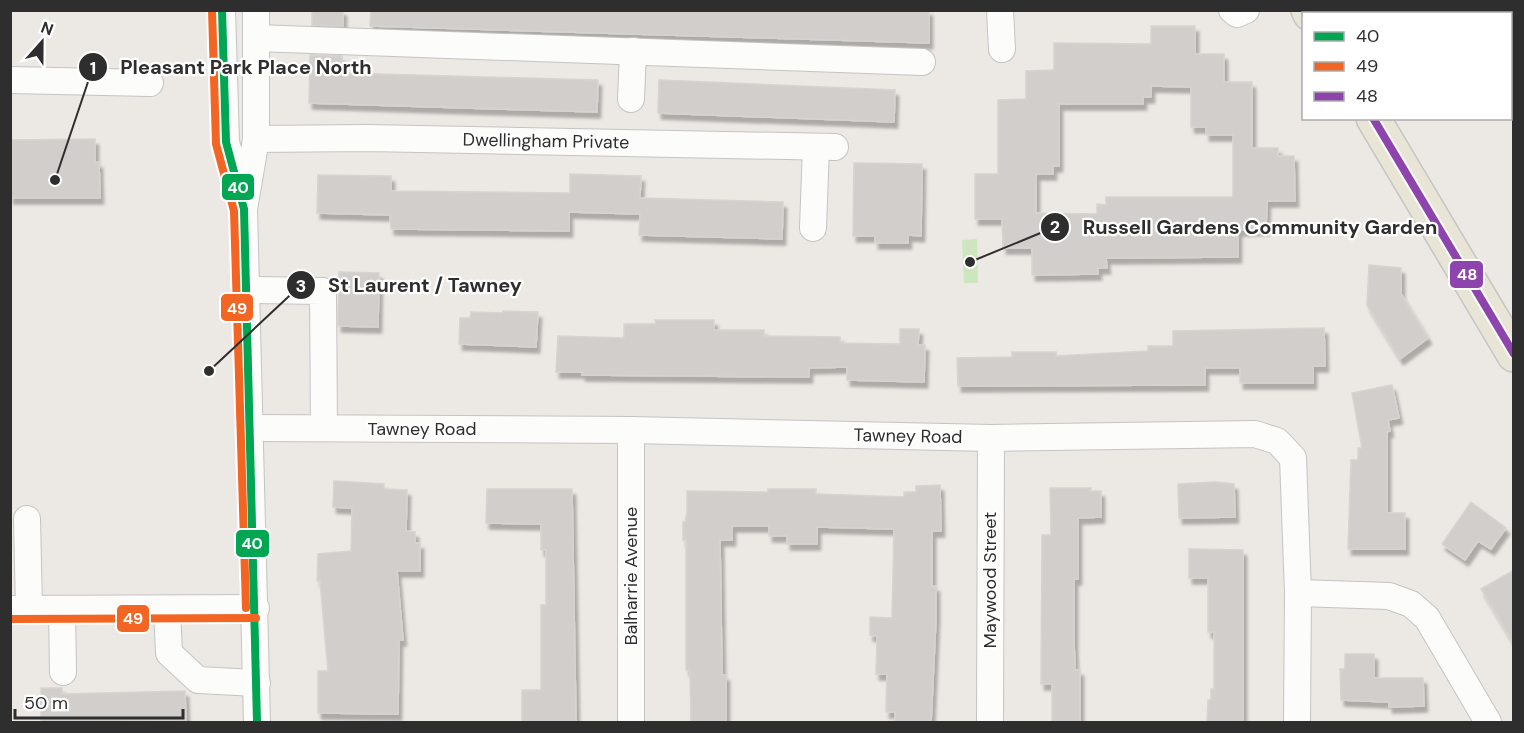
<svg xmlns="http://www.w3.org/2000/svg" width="1524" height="733" font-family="'DM Sans',sans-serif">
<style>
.green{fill:#cee6be}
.building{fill:#d1cecb;stroke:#d7d4d0;stroke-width:1.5;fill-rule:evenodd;filter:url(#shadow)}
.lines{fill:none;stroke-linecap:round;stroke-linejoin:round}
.minor-casing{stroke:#c5c4c5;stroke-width:28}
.major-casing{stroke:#c6c5c4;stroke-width:36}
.minor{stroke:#fcfcfb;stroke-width:26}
.major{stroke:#e8e4d6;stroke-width:33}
.bus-1-casing{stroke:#fff;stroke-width:12}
.bus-2-casing{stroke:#fff;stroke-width:12}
.bus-3-casing{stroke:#fff;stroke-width:12}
.bus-1{stroke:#00a651;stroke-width:8}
.bus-2{stroke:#f26522;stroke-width:8}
.bus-3{stroke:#8e44ad;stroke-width:8}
.labels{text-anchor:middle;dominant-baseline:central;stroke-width:4.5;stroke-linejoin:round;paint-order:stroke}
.street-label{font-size:18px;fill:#2e2e2e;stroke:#fff}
.leader{fill:none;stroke:#2e2e2e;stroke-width:2}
.callout-dot{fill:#2e2e2e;stroke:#fff;stroke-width:2}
.mark-label{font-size:18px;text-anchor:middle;font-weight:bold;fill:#fff}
.callout-label{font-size:20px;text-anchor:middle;font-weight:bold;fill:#2e2e2e;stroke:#fff;stroke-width:4.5;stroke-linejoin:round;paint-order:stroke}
.line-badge{stroke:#fff;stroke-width:2}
.badge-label{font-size:16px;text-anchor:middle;font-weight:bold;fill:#fff}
</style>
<defs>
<filter id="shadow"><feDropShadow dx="3.5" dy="6" stdDeviation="1.5" flood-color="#0004"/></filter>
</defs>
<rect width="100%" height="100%" fill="#ece8e4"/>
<!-- green -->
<path class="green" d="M977,239L978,283H964L962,240Z"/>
<!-- building -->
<g class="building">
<path d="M312,10H343V26L312,25Z"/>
<path d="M371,10H929V43L370,26Z"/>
<path d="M1151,26H1195V54H1224V82H1252V148H1278V156H1294L1295,201H1267L1266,229L1238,230V257L1106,258L1107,268H1098V274L1032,275V248H1003L1002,219H975V174H998V100L1026,99V71L1054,70V43L1151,44ZM1151,86L1191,87V127H1206V135H1233V197H1106V205L1097,204V214L1036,213V174H1053V166H1059V104H1143V97H1151Z"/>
<path d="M310,55L342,56V73L598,80L597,112L309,103Z"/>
<path d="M659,80L895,90L894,122L658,113Z"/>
<path d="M95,139V163L99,162L100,198H10V140Z"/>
<path d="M854,163L922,164L921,236L908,235V243H875V236H853Z"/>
<path d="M570,174L641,176L640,198L783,202L782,239L639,235L640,214L569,212V231L391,229L390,215L317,213L318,175L391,176V191L570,193Z"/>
<path d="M1369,265L1401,268V294L1428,338L1400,359L1367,305Z"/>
<path d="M339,272L379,273L378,327L338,326Z"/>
<path d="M503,311L538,312L536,347L459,344L460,318H470L471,312L503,313Z"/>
<path d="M655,320H714V330H764V336L840,337V343L900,344V329H919L918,345H925L924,382L847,380V367L809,368V377L582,375V372H556L558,336L624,338V324H656Z"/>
<path d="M1324,328L1325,366H1313V383H1240V368H1205V385L958,386L957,358L1012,357V352H1056V356L1148,351V346H1173V331Z"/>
<path d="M1392,385L1399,418L1388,420L1390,431L1387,432V513H1405V549H1348L1351,460H1358V448H1362L1352,393Z"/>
<path d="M334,481L384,484V489L407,490L406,531L415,532V543H420V571H397L403,640H399L398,714L318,713V671H328L320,581H317L318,554L351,551L352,508L333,507Z"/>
<path d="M1216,482L1234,484L1235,517L1179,518L1178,484Z"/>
<path d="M940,485L941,531H932V586H936V618L931,723H895V712H886L887,674H876L877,636L870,635V617L892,618L894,529L817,527V544H787V536H769V526H732V540H720L722,675H726V723H691L690,670H686V540H683V522H685L687,513V491L768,492V489H816V494L904,497V492H916V486Z"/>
<path d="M1050,488H1091L1090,491H1101V517L1078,518V579H1074V642L1075,670H1080V723H1052V684H1041L1042,535H1051Z"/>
<path d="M487,489H572L576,723H522V690H541V605H546V550H541V524L486,523Z"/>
<path d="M1471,502L1506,528L1491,549L1478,541L1465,560L1442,544Z"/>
<path d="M1189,549L1243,550V723H1207L1208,700H1211V689H1214V632H1208V578H1189Z"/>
<path d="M1514,570V644L1481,589Z"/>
<path d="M1345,654H1374V678H1423L1424,706L1389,707V702L1341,700L1340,669H1345Z"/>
<path d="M41,688H62V694L185,691L186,720L41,723Z"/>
</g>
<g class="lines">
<defs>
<g id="minor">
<path d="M222,10L226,142L242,200"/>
<path d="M256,10V139L244,209L257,722"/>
<path d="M1000,10L1002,49"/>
<path d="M1232,10L1237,14L1246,10"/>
<path d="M256,38L922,62"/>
<path d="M10,80L150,83"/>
<path d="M631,99L633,51"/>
<path d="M256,139L367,138L835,147"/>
<path d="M813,228L816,147"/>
<path d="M247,290L323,291L324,428"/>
<path d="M250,428L631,430L991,438L1255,434L1277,441L1293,458L1298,593L1297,722"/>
<path d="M27,519L29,609"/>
<path d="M1298,593L1389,596L1411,604L1427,618L1488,722"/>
<path d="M10,609L256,608"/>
<path d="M62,609L63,672"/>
<path d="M167,609L169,653L198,680L257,683"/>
<path d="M631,722V430"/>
<path d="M990,722L991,438"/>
</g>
<g id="major">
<path d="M1308,10L1310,14"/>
<path d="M1373,118L1514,355"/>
</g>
</defs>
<!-- minor casing -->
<use href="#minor" class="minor-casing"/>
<!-- major casing -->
<use href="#major" class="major-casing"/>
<!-- minor -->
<use href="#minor" class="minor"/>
<!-- major -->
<use href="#major" class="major"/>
<defs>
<path id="bus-1" d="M222,10L226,142L244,209L257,722"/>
<g id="bus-2">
<path d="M212,10L216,144L234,211L246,608"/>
<path d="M10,619L256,618"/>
</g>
<path id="bus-3" d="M1373,118L1514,354"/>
</defs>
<!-- bus-1 casing -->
<use href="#bus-1" class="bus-1-casing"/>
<!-- bus-2 casing -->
<use href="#bus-2" class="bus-2-casing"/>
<!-- bus-3 casing -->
<use href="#bus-3" class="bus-3-casing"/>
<!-- bus-1 -->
<use href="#bus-1" class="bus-1"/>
<!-- bus-2 -->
<use href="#bus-2" class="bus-2"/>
<!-- bus-3 -->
<use href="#bus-3" class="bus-3"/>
</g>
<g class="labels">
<!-- street labels -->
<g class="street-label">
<text transform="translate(546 141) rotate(1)">Dwellingham Private</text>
<text x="422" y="429">Tawney Road</text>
<text transform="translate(908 436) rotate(1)">Tawney Road</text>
<text transform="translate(631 576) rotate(-90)">Balharrie Avenue</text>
<text transform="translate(990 580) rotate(-90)">Maywood Street</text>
</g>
</g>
<!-- callouts -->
<path class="leader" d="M55 180L93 67M970 262L1055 227M209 371L301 285"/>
<g class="callout-dot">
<circle cx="55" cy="180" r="6"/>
<circle cx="970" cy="262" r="6"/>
<circle cx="209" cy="371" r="6"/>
<circle cx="93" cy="67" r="15"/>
<circle cx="1055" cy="227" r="15"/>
<circle cx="301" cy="285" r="15"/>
</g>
<g class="mark-label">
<text x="93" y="74">1</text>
<text x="1055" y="233">2</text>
<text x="301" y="292">3</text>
</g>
<g class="callout-label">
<text x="246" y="74">Pleasant Park Place North</text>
<text x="1260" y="234">Russell Gardens Community Garden</text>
<text x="425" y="292">St Laurent / Tawney</text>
</g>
<g class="line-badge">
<rect x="221" y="173" width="34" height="28" rx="6" fill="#00a651"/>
<rect x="1449" y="260" width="35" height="29" rx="6" fill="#8e44ad"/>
<rect x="220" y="293" width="34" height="29" rx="6" fill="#f26522"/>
<rect x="235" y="529" width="35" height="29" rx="6" fill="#00a651"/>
<rect x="116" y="604" width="34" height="29" rx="6" fill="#f26522"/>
</g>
<g class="badge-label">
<text x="238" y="193">40</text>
<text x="1467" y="280">48</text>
<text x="237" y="314">49</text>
<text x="252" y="549">40</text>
<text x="133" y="624">49</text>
</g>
<!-- border -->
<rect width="1524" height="733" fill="none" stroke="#2e2e2e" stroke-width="24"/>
<!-- legend -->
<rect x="1302" y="12" width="210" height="108" fill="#ffffff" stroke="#ababab" stroke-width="1.5"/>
<rect x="1314" y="32" width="30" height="9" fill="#00a651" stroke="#ababab" stroke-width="1.5"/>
<text x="1356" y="42" font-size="18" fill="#2e2e2e">40</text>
<rect x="1314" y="62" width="30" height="9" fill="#f26522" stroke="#ababab" stroke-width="1.5"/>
<text x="1356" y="72" font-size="18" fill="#2e2e2e">49</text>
<rect x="1314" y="92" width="30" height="9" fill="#8e44ad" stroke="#ababab" stroke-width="1.5"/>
<text x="1356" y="102" font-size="18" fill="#2e2e2e">48</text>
<!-- north arrow -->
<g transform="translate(42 42) rotate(21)" stroke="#ffffff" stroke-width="4.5" paint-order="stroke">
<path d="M0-4.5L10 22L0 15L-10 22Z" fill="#2e2e2e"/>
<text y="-9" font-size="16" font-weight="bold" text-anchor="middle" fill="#2e2e2e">N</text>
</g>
<!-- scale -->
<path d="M15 709v9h168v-9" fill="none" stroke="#2e2e2e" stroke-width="3"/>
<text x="24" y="709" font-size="18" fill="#2e2e2e" stroke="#ffffff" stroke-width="4.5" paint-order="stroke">50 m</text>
</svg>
